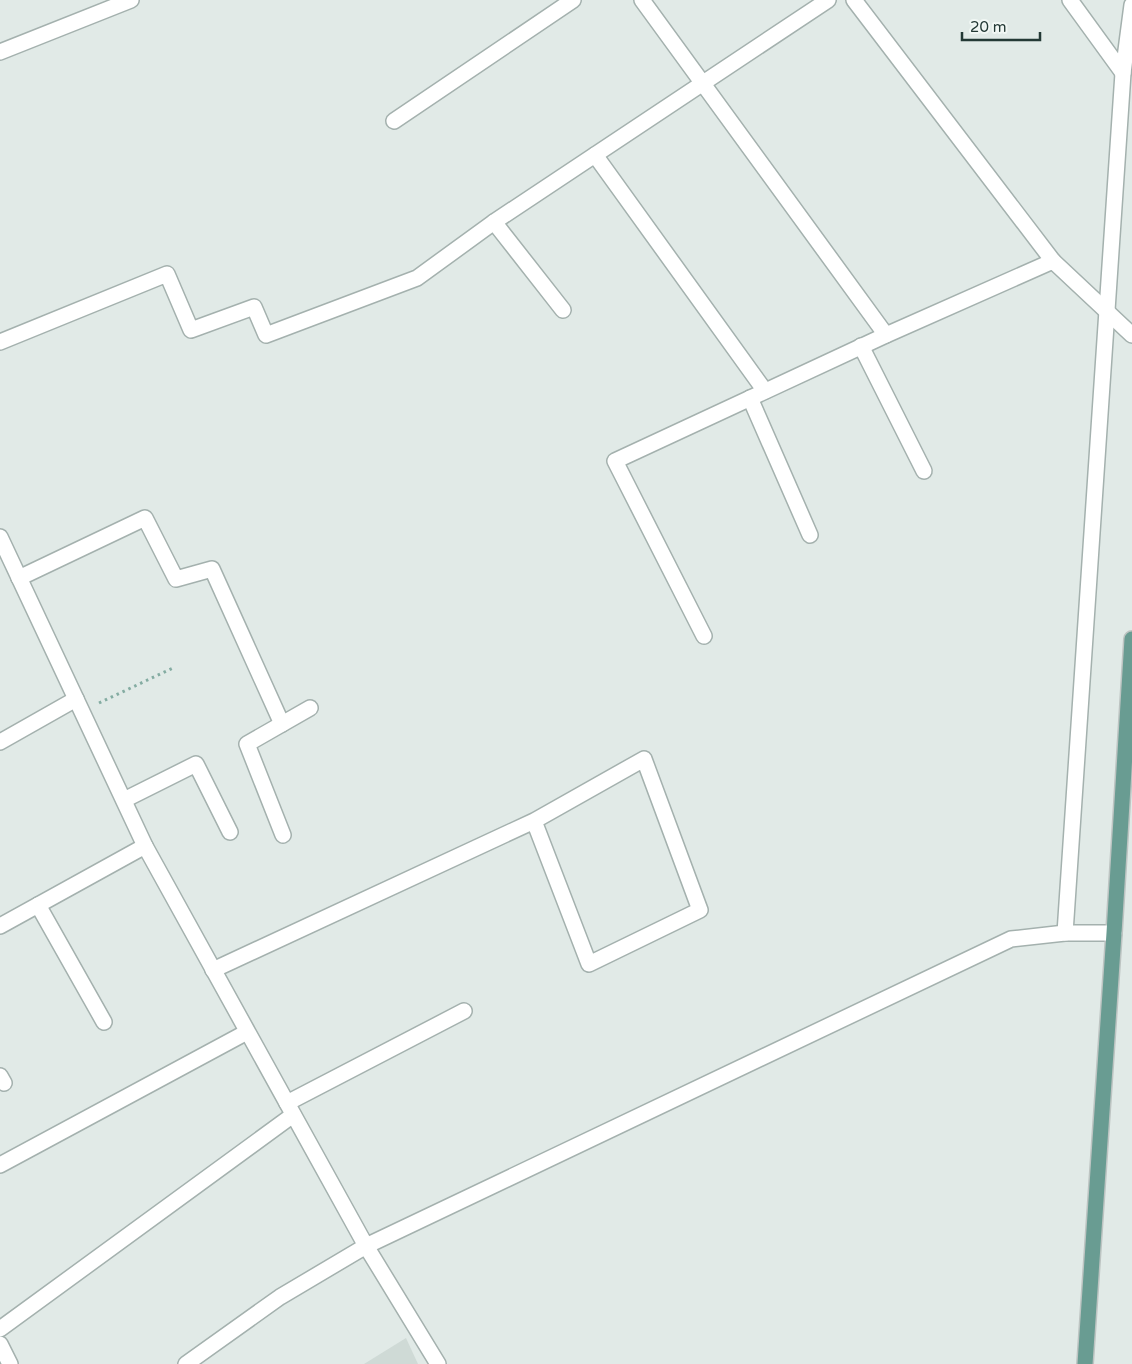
<svg xmlns="http://www.w3.org/2000/svg" width="1132" height="1364" font-family="'Varela Round',sans-serif">
<style>
.built{fill:#cfdad6}
.lines{fill:none;stroke-linecap:round;stroke-linejoin:round}
.minor-casing{stroke:#a4b1ae;stroke-width:18}
.major-casing{stroke:#bdc4c2;stroke-width:18}
.path{stroke:#84aca2;stroke-width:3;stroke-dasharray:2.5 4;stroke-linecap:butt}
.minor{stroke:#fff;stroke-width:15}
.major{stroke:#699c92;stroke-width:15}
</style>
<rect width="100%" height="100%" fill="#e1eae7"/>
<!-- built -->
<path class="built" d="M406,1338L418,1364H364Z"/>
<g class="lines">
<defs>
<g id="minor">
<path d="M642,0L886,335"/>
<path d="M854,0L1053,261"/>
<path d="M1070,0L1123,73"/>
<path d="M0,52L131,0"/>
<path d="M394,121L573,0"/>
<path d="M595,155L765,391"/>
<path d="M494,222L563,310"/>
<path d="M0,342L167,274L191,330L254,307L266,335L417,278L494,222L828,0"/>
<path d="M861,346L924,471"/>
<path d="M750,398L810,535"/>
<path d="M0,537L145,846L366,1246L1011,939L1065,933H1114"/>
<path d="M19,578L145,518L176,579L212,569L282,724"/>
<path d="M704,636L615,461L886,335L1053,261L1132,335"/>
<path d="M0,742L76,699"/>
<path d="M124,800L196,764L230,832"/>
<path d="M283,835L247,744L310,708"/>
<path d="M38,905L104,1022"/>
<path d="M0,926L145,846"/>
<path d="M1065,933L1123,73L1132,5"/>
<path d="M213,970L534,821L644,759L700,910L589,964L534,821"/>
<path d="M0,1076L4,1083"/>
<path d="M287,1103L464,1011"/>
<path d="M0,1165L247,1032"/>
<path d="M0,1329L293,1115"/>
<path d="M0,1344L10,1364"/>
<path d="M186,1364L280,1297L366,1246L438,1364"/>
</g>
<path id="major" d="M1085,1364L1114,933L1132,639"/>
</defs>
<!-- minor casing -->
<use href="#minor" class="minor-casing"/>
<!-- major casing -->
<use href="#major" class="major-casing"/>
<!-- path -->
<path class="path" d="M99,703L175,667"/>
<!-- minor -->
<use href="#minor" class="minor"/>
<!-- major -->
<use href="#major" class="major"/>
</g>
<!-- scale -->
<path d="M962 32v8h78v-8" fill="none" stroke="#233935" stroke-width="2.5"/>
<text x="970" y="32" font-size="15" fill="#233935" stroke="#f1f7f4" stroke-width="4" paint-order="stroke">20 m</text>
</svg>
